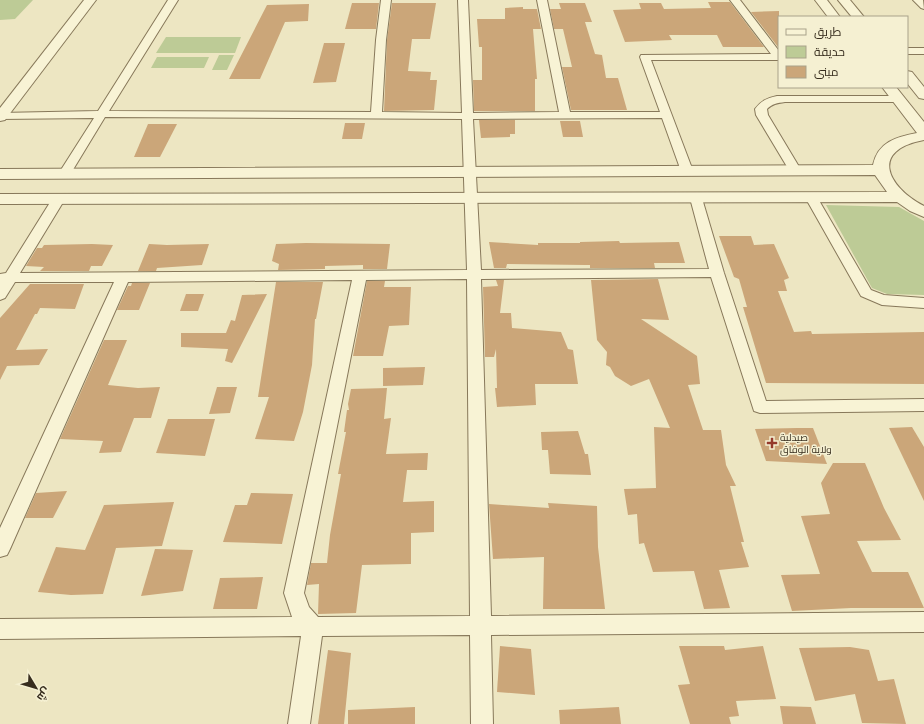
<svg xmlns="http://www.w3.org/2000/svg" width="924" height="724" font-family="'Noto Serif',Cairo,serif">
<style>
.green{fill:#bdcb96}
.building{fill:#cba679}
.lines{fill:none;stroke-linecap:round;stroke-linejoin:round}
.minor-casing{stroke:#87785a;stroke-width:2}
.tertiary-casing{stroke:#87785a;stroke-width:2}
.minor{fill:#f8f3d5;fill-rule:evenodd}
.tertiary{fill:#f8f3d5;fill-rule:evenodd}
.poi-dot{fill:#95392b;stroke:#f5f0d2;stroke-width:1.5}
.labels{text-anchor:middle;dominant-baseline:central;stroke-width:3;stroke-linejoin:round;paint-order:stroke}
.poi-label{font-size:10px;fill:#372d1e;stroke:#f5f0d2;text-anchor:start}
</style>
<rect width="100%" height="100%" fill="#ede6c2"/>
<!-- green -->
<g class="green">
<path d="M0,0H33L15,19L0,20Z"/>
<path d="M166,37H241L235,53H156Z"/>
<path d="M219,55H234L227,70H212Z"/>
<path d="M157,57H209L204,68H151Z"/>
<path d="M826,205L899,207L924,221V295L887,294L872,288Z"/>
</g>
<!-- building -->
<g class="building">
<path d="M708,2H730L764,47H723L717,35H669L672,40L625,42L613,10L641,9L639,3H661L664,9L711,8Z"/>
<path d="M352,3H379L376,29H345Z"/>
<path d="M392,3H436L430,39H412L408,71L431,72L430,80H437L434,110L384,111L387,40Z"/>
<path d="M559,3H585L592,22H585L595,54L602,55L606,78H618L627,110H571L562,67H572L563,29H554L550,9H561Z"/>
<path d="M309,4L308,21L285,22L260,79H229L267,5Z"/>
<path d="M523,7V9H537L541,29H533L537,79H535V111H474L473,80H482V47H479L477,19H505V8Z"/>
<path d="M779,11V47H778L751,12Z"/>
<path d="M324,43H345L336,82L313,83Z"/>
<path d="M479,120H515V134H510V137L481,138Z"/>
<path d="M560,121H580L583,137H563Z"/>
<path d="M345,123H365L362,139H342Z"/>
<path d="M148,124H177L160,157H134Z"/>
<path d="M719,236H751L754,245L774,244L789,278L784,280L787,291H778L794,332L811,331L812,334L924,332V384L766,383L743,307H747L739,279L734,277Z"/>
<path d="M619,241L620,243L679,242L685,263H654L655,268H590V265H585L507,264L506,268H494L489,242L538,245V243H580V242Z"/>
<path d="M306,243L390,244L387,269H363V265L325,266V269L278,270L279,264L272,261L276,244Z"/>
<path d="M149,244L167,245L209,244L202,265L157,268L156,271H138Z"/>
<path d="M44,245L92,244L113,245L102,266H91L89,271H40L44,267L26,266L37,248H42Z"/>
<path d="M658,279L669,320L641,319L697,356L700,384L688,385L703,430H721L726,465L736,486H730L744,542H741L749,567L719,570L730,608L704,609L694,571L653,572L644,543L639,544L637,514L628,515L624,489L656,488L654,427L670,428L649,379L631,386L615,376L610,367L606,365L607,352L597,340L591,280Z"/>
<path d="M496,280H504L500,313H511L512,328L561,332L568,349L573,350L578,384H535L536,405L497,407L495,388H497L496,349L494,357H485L483,287L498,286Z"/>
<path d="M367,281H385L384,287H411L409,325L389,326L383,356H353Z"/>
<path d="M276,282H323L316,319H315L312,365L303,412L294,441L255,439L269,397H258Z"/>
<path d="M132,283H150L139,310H117L128,286H131Z"/>
<path d="M30,284H84L75,309L40,308L37,314H35L16,350L48,349L39,365L7,366L0,380V318Z"/>
<path d="M186,294H204L198,311H180Z"/>
<path d="M267,294L232,363L225,361L228,349L181,347V333H226L231,320L235,321L242,295Z"/>
<path d="M104,340H127L108,385L138,388L160,387L151,418H134L121,452L99,453L103,441L60,439Z"/>
<path d="M425,367L423,385L383,386V368Z"/>
<path d="M217,387H237L230,413L209,414Z"/>
<path d="M387,388L384,419L391,418L386,454L428,453L427,470H407L403,502L434,501V532L411,533V564L362,565L356,613L318,614L319,584L307,585L311,563H327L330,535L341,474H338L346,432H344L347,410H349L348,404L351,389Z"/>
<path d="M168,419H215L205,456L156,453Z"/>
<path d="M912,427L924,447V501L889,428Z"/>
<path d="M797,428H813L827,464L766,461L755,429Z"/>
<path d="M578,431L585,454H588L591,475L550,474L548,450H542L541,432Z"/>
<path d="M833,463H865L884,508L901,540L857,541L872,572H908L924,608H851L792,611L781,575L820,574L801,516L830,514L821,483Z"/>
<path d="M67,491L53,518H25L36,493Z"/>
<path d="M251,493L293,494L282,544L223,542L235,505H247Z"/>
<path d="M174,502L162,546L116,548L103,594L71,595L38,592L56,547L85,550L104,505Z"/>
<path d="M548,503L597,506L598,547L605,609H543L544,557L493,559L489,504L549,508Z"/>
<path d="M155,549L193,550L183,591L141,596Z"/>
<path d="M263,577L257,609H213L220,578Z"/>
<path d="M500,646L531,649L535,695L497,692Z"/>
<path d="M679,646H724L725,650L763,646L776,699L736,701L739,716L729,717L731,724H690L678,685L690,684Z"/>
<path d="M850,647L869,650L878,681L894,679L906,724L862,723L855,694L815,701L799,648Z"/>
<path d="M328,650L351,653L344,724H318Z"/>
<path d="M780,706L811,707L816,724H783Z"/>
<path d="M415,707V724H348V710Z"/>
<path d="M619,707L621,724H560L559,710Z"/>
</g>
<g class="lines">
<defs>
<g id="minor">
<path d="M168,0H178L109,111L371,112L376,40L381,0H391L386,40L382,112L462,113L458,0H468L473,113L559,112L537,0H547L570,112H660L640,57L641,55L771,54L730,0H740L779,51V60H651L693,171L691,174H683L681,171L662,118L473,119L481,270L709,269L690,198L691,195H701L724,273L766,401L924,399V411L760,413L754,411L711,277L481,279L491,616L924,612V632L491,635L493,724H471L470,635L322,636L310,724H288L301,636L0,639V619L292,617L284,593L352,280L128,282L10,549L7,555L0,557V528L114,282H15L5,298L0,300V274L6,273L54,196H64L65,199L20,273L467,270L462,119L105,117L71,173L69,176H61L59,173L94,118L0,119V113L98,111ZM467,279L470,616L318,617L309,607L304,593L366,280Z"/>
<path d="M913,0H923L924,9L921,8Z"/>
<rect x="907" y="48" width="17" height="6"/>
<path d="M777,96H898L903,99L898,102H785C777,103 772,104 767,109L768,115L801,170L799,173H791L789,170L756,115L755,109C761,101 767,98 777,96Z"/>
<path d="M811,193L816,194L817,197L871,290L884,295L924,298V308L882,305L861,296L805,197L806,194Z"/>
</g>
<g id="tertiary">
<path d="M84,0H96L5,120L0,121V108Z"/>
<path d="M815,0H827L840,17H828Z"/>
<path d="M838,0H850L864,17H852Z"/>
<path d="M907,71L912,72L924,87V99L919,98L907,83Z"/>
<path d="M882,87H896L924,122V140C870,150 886,186 924,206V217L910,211L897,202L0,204V194L887,192L875,175L0,179V169L873,165C878,142 896,137 917,133Z"/>
</g>
</defs>
<!-- minor casing -->
<use href="#minor" class="minor-casing"/>
<!-- tertiary casing -->
<use href="#tertiary" class="tertiary-casing"/>
<!-- minor -->
<use href="#minor" class="minor"/>
<!-- tertiary -->
<use href="#tertiary" class="tertiary"/>
</g>
<!-- markers -->
<path class="poi-dot" d="M770 437h4v4h4v4h-4v4h-4v-4h-4v-4h4z"/>
<g class="labels">
<!-- poi labels -->
<g class="poi-label">
<text x="780" y="437">صيدلية<tspan x="780" dy="12">ولاية الوفاق</tspan></text>
</g>
</g>
<!-- legend -->
<rect x="778" y="16" width="130" height="72" fill="#f5f0d2" stroke="#a9a28a"/>
<rect x="786" y="29" width="20" height="6" fill="#f8f3d5" stroke="#a9a28a"/>
<text x="814" y="36" font-size="12" fill="#372d1e">طريق</text>
<rect x="786" y="46" width="20" height="12" fill="#bdcb96" stroke="#a9a28a"/>
<text x="814" y="56" font-size="12" fill="#372d1e">حديقة</text>
<rect x="786" y="66" width="20" height="12" fill="#cba679" stroke="#a9a28a"/>
<text x="814" y="76" font-size="12" fill="#372d1e">مبنى</text>
<!-- north arrow -->
<g transform="translate(36 688) rotate(128)" stroke="#f5f0d2" stroke-width="3" paint-order="stroke">
<path d="M0-3L7 15L0 10L-7 15Z" fill="#372d1e"/>
<text y="-6" font-size="11" font-weight="bold" text-anchor="middle" fill="#372d1e">ش</text>
</g>
</svg>
